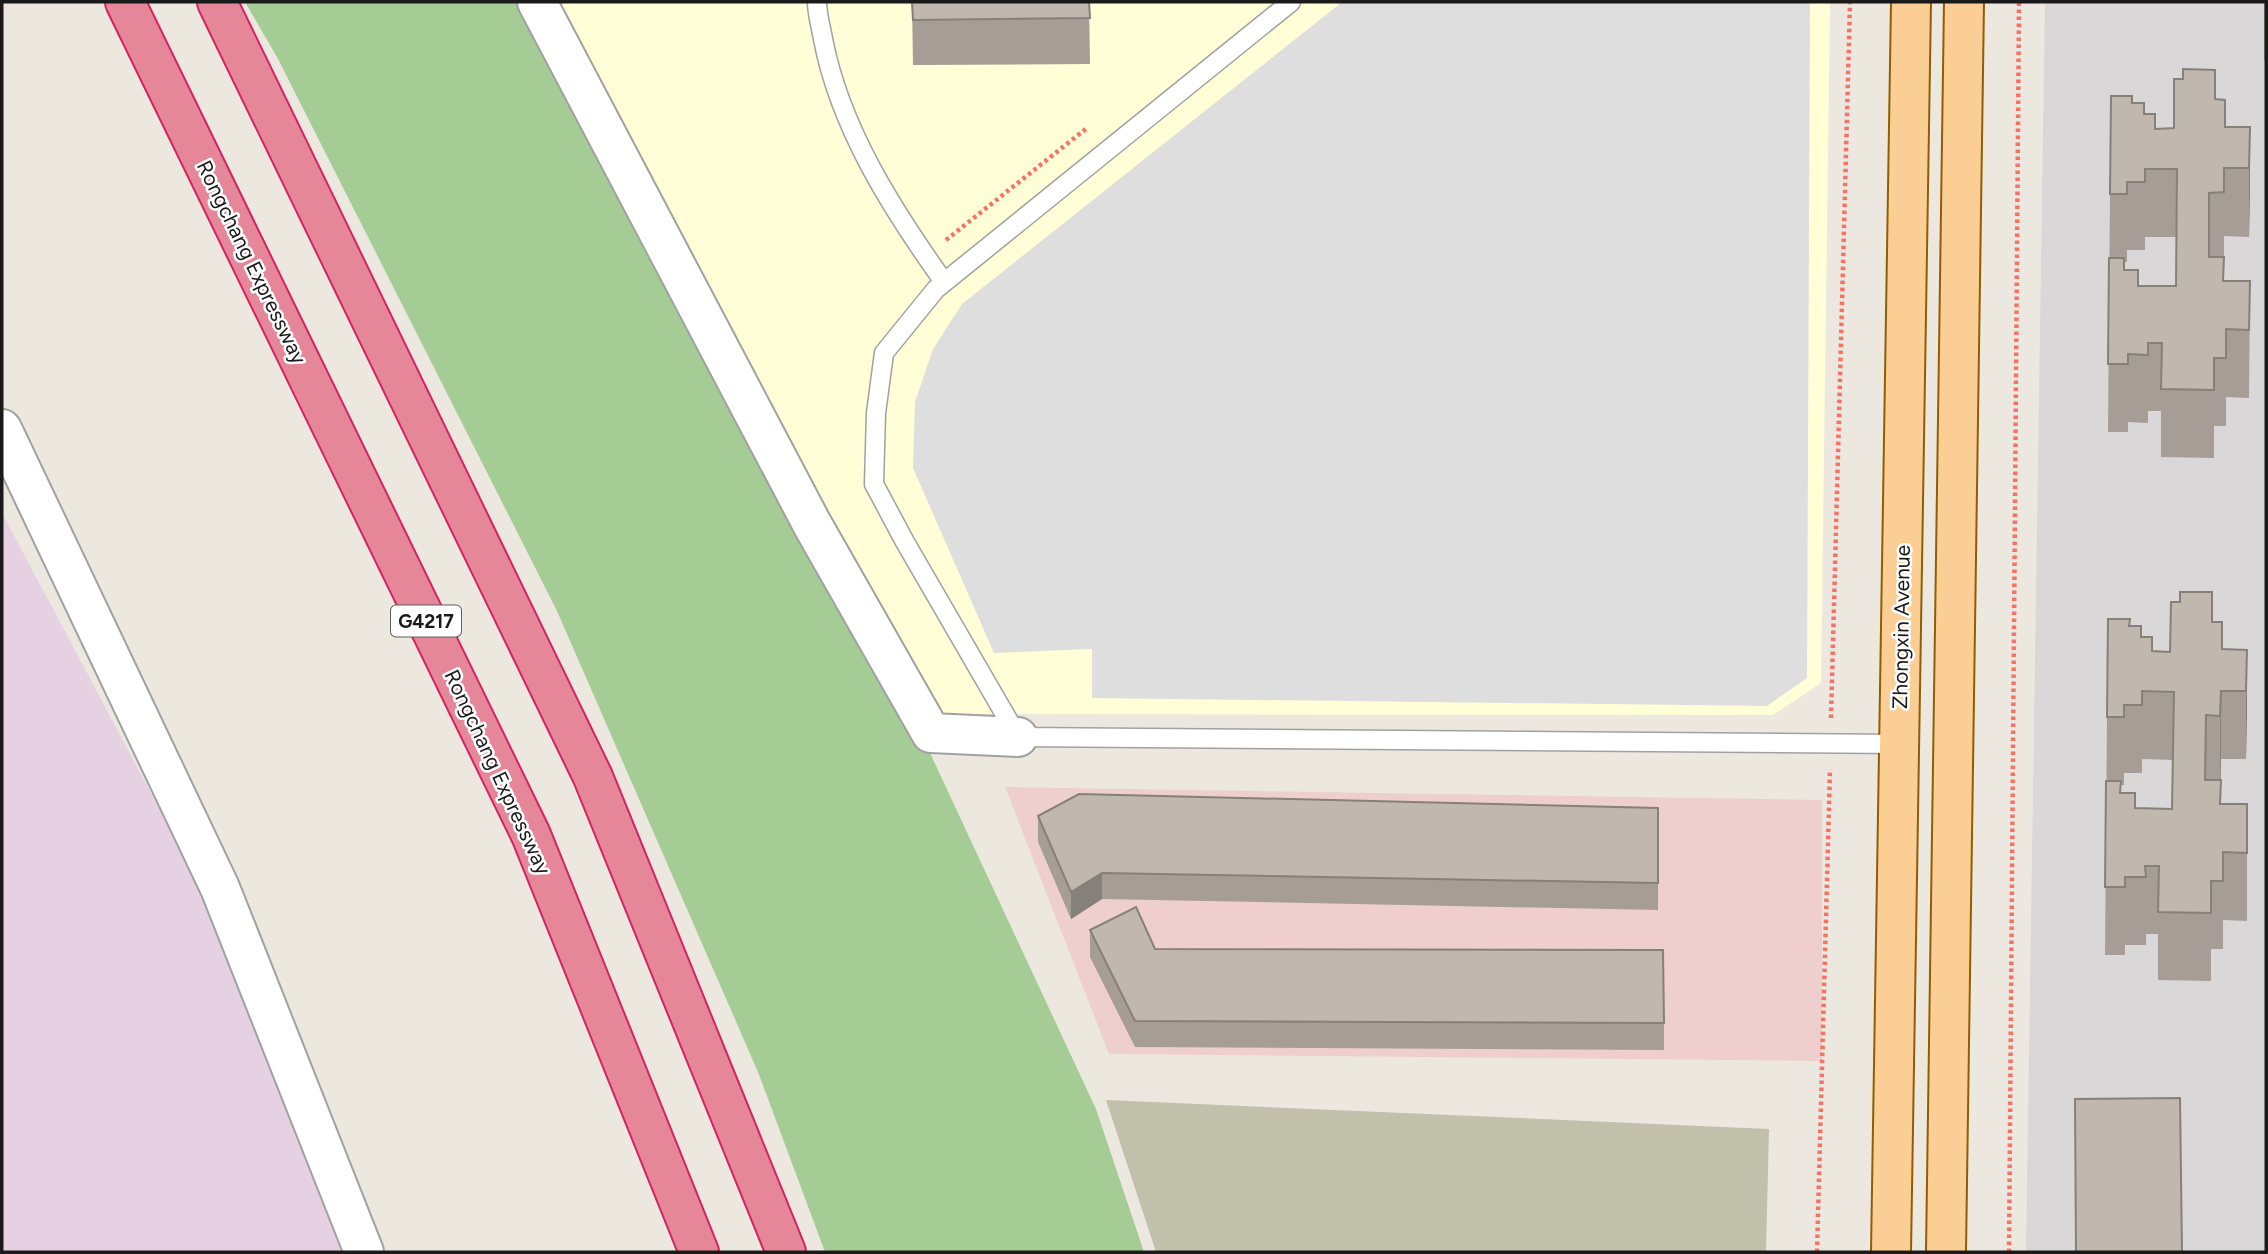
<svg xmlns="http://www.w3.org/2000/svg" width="2268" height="1254" font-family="Figtree,sans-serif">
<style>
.residential{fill:#d9d7d7}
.commercial{fill:#eecfce}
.industrial{fill:#e5d1e2}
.education{fill:#fffed6}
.construction{fill:#c0c0ab}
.forest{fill:#a5cc94}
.parking{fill:#dedede}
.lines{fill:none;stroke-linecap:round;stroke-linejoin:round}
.service-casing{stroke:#a1a1a1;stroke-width:21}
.tertiary-casing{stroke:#a1a1a1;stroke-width:42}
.primary-casing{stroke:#905e01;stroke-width:42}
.motorway-casing{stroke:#d32463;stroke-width:42}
.path{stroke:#f87164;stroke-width:4.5;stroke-dasharray:3.5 3.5;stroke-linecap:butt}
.service{stroke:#fff;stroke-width:18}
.tertiary{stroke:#fff;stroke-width:38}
.primary{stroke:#fbce96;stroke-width:38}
.motorway{stroke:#e58699;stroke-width:38}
.wall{fill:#a59d96;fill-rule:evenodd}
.shaded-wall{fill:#86807a}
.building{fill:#c0b7af;stroke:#86807a;stroke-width:2}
.labels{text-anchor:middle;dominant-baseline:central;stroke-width:5;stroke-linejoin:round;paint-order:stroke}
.shield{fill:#fff;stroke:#5f5f5f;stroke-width:2}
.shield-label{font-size:19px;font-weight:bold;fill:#1a1a1a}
.street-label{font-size:21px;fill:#1a1a1a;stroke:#fff}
</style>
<rect width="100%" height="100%" fill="#ece8e0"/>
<!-- residential -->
<path class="residential" d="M2045,2H2266V1252H2026Z"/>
<!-- commercial -->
<path class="commercial" d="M1005,787L1822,800V1061L1109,1054Z"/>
<!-- industrial -->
<path class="industrial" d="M2,513L218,919L341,1252H2Z"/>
<!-- education -->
<path class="education" d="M557,2H1830L1821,683L1773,715L932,714Z"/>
<!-- construction -->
<path class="construction" d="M1106,1100L1769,1129L1766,1252H1156Z"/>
<!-- forest -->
<path class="forest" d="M245,2H549L841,562L1096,1109L1144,1252H825L758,1072L557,611L277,57Z"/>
<!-- parking -->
<path class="parking" d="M1342,2H1810L1807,678L1767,706L1092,698V649L994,653L913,468L915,402L933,349L962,304Z"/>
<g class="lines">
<defs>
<g id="service">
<path d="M817,2C817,14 821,27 823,39C840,128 892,209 944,282"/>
<path d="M1291,2L936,289L884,353L876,413L874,484L905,542L1018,737L1899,744"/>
</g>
<g id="tertiary">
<path d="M537,2L812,524L931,733L1018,737"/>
<path d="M2,429L220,888L364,1252"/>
</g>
<g id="primary">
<path d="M1891,1252L1911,2"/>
<path d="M1946,1252L1964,2"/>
</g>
<g id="motorway">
<path d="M125,2L531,835L699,1252"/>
<path d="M217,2L593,777L786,1252"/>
</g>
</defs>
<!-- service casing -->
<use href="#service" class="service-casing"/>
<!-- tertiary casing -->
<use href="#tertiary" class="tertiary-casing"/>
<!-- primary casing -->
<use href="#primary" class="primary-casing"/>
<!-- motorway casing -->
<use href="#motorway" class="motorway-casing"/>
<!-- path -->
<g class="path">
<path d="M946,240L1087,128"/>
<path d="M1831,718L1850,2"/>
<path d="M1817,1252L1830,769"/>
<path d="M2009,1252L2019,2"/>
</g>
<!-- service -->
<use href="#service" class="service"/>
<!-- tertiary -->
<use href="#tertiary" class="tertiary"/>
<!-- primary -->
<use href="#primary" class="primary"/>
<!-- motorway -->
<use href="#motorway" class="motorway"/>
</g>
<!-- wall -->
<g class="wall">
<path d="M912,2H1089L1090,64L913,65Z"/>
<rect x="2264" y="2" width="2" height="58"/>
<path d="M2215,99L2225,127H2250L2249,237L2224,236V281H2250L2249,398L2226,397V426H2214V458L2161,457V411H2148V423L2128,422V432H2108L2110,194L2132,103L2144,114L2155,129L2174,128ZM2145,237H2176V286H2138L2124,270V262H2127V250H2145Z"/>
<path d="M2212,622L2222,649L2247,650L2246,759H2221V804H2247V921L2223,920V949H2211V981L2158,980V934H2146V945H2125V955H2105L2107,717L2130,626L2141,637L2152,651L2170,652ZM2142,759L2173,760L2172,809L2135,808L2121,793V785H2124V773H2142Z"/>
<path d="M1658,808V910L1102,899L1071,919L1038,842V816Z"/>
<path d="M1090,930L1155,949L1664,1023V1050L1135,1047L1090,957Z"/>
</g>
<!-- shaded-wall -->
<g class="shaded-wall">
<path d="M2250,127V195L2249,237V168Z"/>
<path d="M2247,650V718L2246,759V691Z"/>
<path d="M2221,691V759L2220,784V716Z"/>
<path d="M1102,873V899L1071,919V892Z"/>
</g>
<!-- building -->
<g class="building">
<path d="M912,2H1089L1090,18L913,20Z"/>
<path d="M2183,69L2215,70V99L2225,100V127H2250L2249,168H2224V192L2209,193V257H2224L2223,281H2250L2249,330L2226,329V358H2214V390L2161,389L2162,343H2148V355L2128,354V364H2108L2109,258H2124V270H2138V286H2176L2177,169H2145V182H2127V194H2110L2111,96H2132V103H2144V114H2155V129L2174,128V79H2183Z"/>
<path d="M2180,592H2212V622H2222V649L2247,650L2246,691H2221L2220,716L2206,715L2205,780H2221L2220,804H2247V853L2223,852V881H2211V913L2158,912L2159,866H2145L2146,877H2125V887H2105L2106,781H2121L2120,793H2135V808L2172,809L2174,692L2142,691V705H2124V717H2107L2108,619H2130L2129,626H2141V637H2152V651L2170,652L2171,602H2180Z"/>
<path d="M1079,794L1658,808V883L1102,873L1071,892L1038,816Z"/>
<path d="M1136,907L1155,949L1663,950L1664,1023L1135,1021L1090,930Z"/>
<path d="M2180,1098L2182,1252H2076L2075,1099Z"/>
</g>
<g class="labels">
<!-- shield labels -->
<rect class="shield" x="391" y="605.5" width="70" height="31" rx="5"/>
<g class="shield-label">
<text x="426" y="621">G4217</text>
</g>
<!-- street labels -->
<g class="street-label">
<text transform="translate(252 262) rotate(64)">Rongchang Expressway</text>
<text transform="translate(1901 627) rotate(-89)">Zhongxin Avenue</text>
<text transform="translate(498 772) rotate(65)">Rongchang Expressway</text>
</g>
</g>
<!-- border -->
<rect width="2268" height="1254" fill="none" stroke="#1a1a1a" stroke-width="7"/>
</svg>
